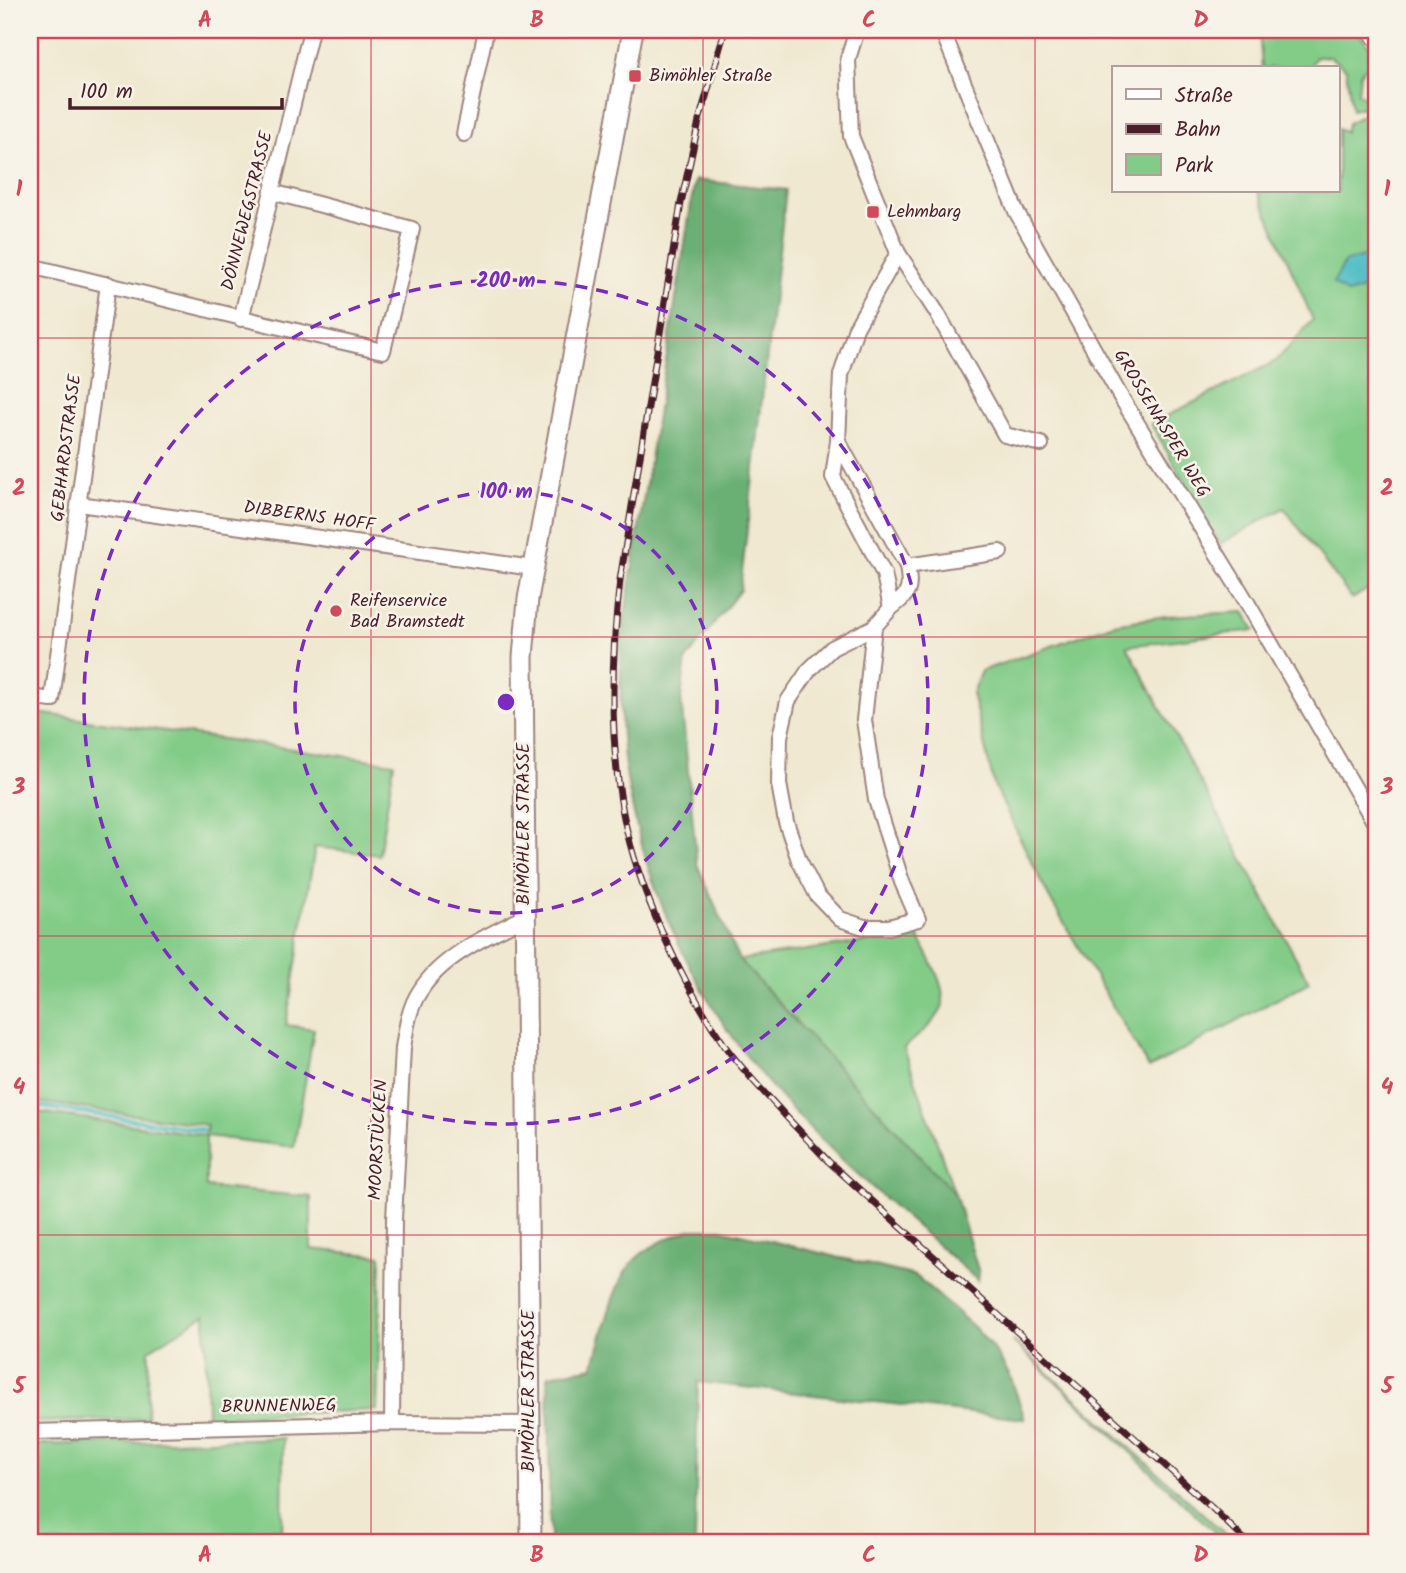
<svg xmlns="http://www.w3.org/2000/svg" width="1406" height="1573" font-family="Kalam,sans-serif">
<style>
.green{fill:#83cc88;stroke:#66765a;stroke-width:2}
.forest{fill:#6ab074;stroke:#5a6850;stroke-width:2}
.water{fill:#50bec5;stroke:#4d6e78;stroke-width:2}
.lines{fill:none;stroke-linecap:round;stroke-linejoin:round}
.stream{stroke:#50bec5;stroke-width:4.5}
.street-casing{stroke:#9d847e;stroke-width:18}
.secondary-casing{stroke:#9d847e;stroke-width:23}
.street{stroke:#fff;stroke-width:14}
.secondary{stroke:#fff;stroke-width:19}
.rail-casing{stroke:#4a1f2b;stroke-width:7}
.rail{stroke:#f7f3e8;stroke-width:4.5;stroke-dasharray:13;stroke-linecap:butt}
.grid{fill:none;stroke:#d1495b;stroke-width:2;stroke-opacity:0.55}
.ring{fill:none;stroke:#7b2cbf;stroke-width:3.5;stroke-dasharray:12 9}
.poi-dot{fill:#d1495b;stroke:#f7f3e8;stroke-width:2.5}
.labels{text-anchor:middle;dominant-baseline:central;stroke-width:5;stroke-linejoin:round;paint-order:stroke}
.poi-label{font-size:18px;fill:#4a1f2b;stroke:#f7f3e8;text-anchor:start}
.street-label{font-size:18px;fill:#4a1f2b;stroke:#f7f3e8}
.centre{fill:#7b2cbf;stroke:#f7f3e8;stroke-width:3.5}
.ring-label{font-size:21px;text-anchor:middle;font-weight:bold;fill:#7b2cbf;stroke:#f7f3e8;stroke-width:5;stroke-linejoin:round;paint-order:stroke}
.neatline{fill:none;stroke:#d1495b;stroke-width:2.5}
.grid-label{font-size:23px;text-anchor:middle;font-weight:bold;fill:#d1495b}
</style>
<rect width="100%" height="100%" fill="#f7f3e8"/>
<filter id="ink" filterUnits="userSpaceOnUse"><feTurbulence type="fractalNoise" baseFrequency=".0143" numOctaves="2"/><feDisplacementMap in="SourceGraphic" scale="14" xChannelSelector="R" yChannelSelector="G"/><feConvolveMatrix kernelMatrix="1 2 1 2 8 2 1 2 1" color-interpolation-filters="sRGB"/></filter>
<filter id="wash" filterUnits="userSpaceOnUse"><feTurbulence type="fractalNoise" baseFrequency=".00686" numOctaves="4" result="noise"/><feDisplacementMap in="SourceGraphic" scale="28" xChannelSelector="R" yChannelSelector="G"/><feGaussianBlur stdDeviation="1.57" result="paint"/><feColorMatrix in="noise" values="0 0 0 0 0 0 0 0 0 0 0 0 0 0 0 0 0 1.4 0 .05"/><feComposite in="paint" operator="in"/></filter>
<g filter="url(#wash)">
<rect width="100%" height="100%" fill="#f0e8d0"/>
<!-- green -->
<g class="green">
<path d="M1259,30H1356L1376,55V61L1373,60L1360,73L1358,93L1371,101L1364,107L1352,110L1346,69L1330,57H1316L1309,68H1262Z"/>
<path d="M1370,111L1376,113V254L1345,262L1348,294L1376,284V584L1352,599L1284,508L1220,544L1151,424L1276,361L1313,320L1258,191H1338V129L1345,132L1348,123Z"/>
<path d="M1244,612L1255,630L1127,646L1309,982L1149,1068L1050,899L994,785L972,693L981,671L1114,624L1166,616Z"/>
<path d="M30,712L394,763L379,855L315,847L286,1025L314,1029L294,1147L206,1136V1187L311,1197V1249L381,1256L377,1410L207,1417L205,1315L149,1350L147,1419L30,1422V1111L205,1135L207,1125L30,1101Z"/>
<path d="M917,934C926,953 952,993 940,1012C932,1026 916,1037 904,1048L955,1194L739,960Z"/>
<path d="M1013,1341L1235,1543H1226Z"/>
<path d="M283,1438L282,1543H30V1445Z"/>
</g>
<!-- forest -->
<g class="forest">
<path d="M695,180L786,190L740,590L686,660L681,698L697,864L739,960L955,1194L979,1273L978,1281C914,1223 846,1168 788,1105C701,1013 643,891 625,766C619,724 621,681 621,639Z"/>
<path d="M691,1229H721L916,1276L975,1328L996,1352L1011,1378L1025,1419L698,1382L695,1543H550L548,1375L593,1367C603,1336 611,1290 630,1265C645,1247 670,1237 691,1229Z"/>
</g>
<!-- water -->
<path class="water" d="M1376,254V284L1348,294L1333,283L1345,262Z"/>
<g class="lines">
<!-- stream -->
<g class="stream">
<path d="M30,1105L203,1130"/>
<path d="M339,1431H380"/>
<path d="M30,1439L122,1437"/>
</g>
</g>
</g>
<g filter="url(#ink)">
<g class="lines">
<defs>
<g id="street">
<path d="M857,30L848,59L851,136L898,253L937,313L1005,435L1041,444"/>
<path d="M942,30L1016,211L1119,394L1248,604L1376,825"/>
<path d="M1370,30L1376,39"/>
<path d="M464,134L486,30"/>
<path d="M30,266C148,294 265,325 383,351L412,229L272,192"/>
<path d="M241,319L311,30"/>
<path d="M838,441L907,566C911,590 910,593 891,608L884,574L833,477L838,441L841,375L856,328L898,253"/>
<path d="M79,504L533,568"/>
<path d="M907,566L1000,552"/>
<path d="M874,627L864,720L876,800L902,882L918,919L889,927H864L840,919L817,895L799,860L786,822L779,784L780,737L788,701L809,670L832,648L874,627L891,608"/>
<path d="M30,697L52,700L108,284"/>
<path d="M392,1423L394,1219L403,1048C406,1029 409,1007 420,991C442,956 489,935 525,917"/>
<path d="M30,1432L392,1423L530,1424"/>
</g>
<path id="secondary" d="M531,1543L523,657L528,599L633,30"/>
</defs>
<!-- street casing -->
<use href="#street" class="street-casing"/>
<!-- secondary casing -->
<use href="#secondary" class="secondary-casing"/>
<!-- street -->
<use href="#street" class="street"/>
<!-- secondary -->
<use href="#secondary" class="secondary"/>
<defs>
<path id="rail" d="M725,30L699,121L681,203L620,580C611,657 609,736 623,813C638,891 681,981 725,1046C733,1058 743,1068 752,1079C777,1107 802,1134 828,1161L1211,1507L1248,1543"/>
</defs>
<!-- rail casing -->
<use href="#rail" class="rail-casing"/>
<!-- rail -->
<use href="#rail" class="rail"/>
</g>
</g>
<!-- grid -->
<path class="grid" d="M371,30V1543M703,30V1543M1035,30V1543M30,338H1376M30,637H1376M30,936H1376M30,1235H1376"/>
<!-- distance rings -->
<g class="ring">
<circle cx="506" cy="702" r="211"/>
<circle cx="506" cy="702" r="422"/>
</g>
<!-- markers -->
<g class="poi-dot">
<rect x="628" y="69" width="14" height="14" rx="3.5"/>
<rect x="866" y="205" width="14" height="14" rx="3.5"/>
<circle cx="336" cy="611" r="7"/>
</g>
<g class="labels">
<!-- poi labels -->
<g class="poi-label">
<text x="649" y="76">Bimöhler Straße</text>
<text x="887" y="212">Lehmbarg</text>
<text x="350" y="601">Reifenservice<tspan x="350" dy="21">Bad Bramstedt</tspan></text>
</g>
<!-- street labels -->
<g class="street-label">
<text transform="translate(248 211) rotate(-76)">DÖNNEWEGSTRASSE</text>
<text transform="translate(1161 424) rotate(59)">GROSSENASPER WEG</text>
<text transform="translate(67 448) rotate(-83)">GEBHARDSTRASSE</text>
<text transform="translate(309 517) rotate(8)">DIBBERNS HOFF</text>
<text transform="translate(524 824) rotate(-90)">BIMÖHLER STRASSE</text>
<text transform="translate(379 1140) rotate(-87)">MOORSTÜCKEN</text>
<text transform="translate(529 1391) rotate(-90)">BIMÖHLER STRASSE</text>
<text transform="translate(279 1407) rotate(-1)">BRUNNENWEG</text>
</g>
</g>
<circle cx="506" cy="702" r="10" class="centre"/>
<g class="ring-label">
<text x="506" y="287">200 m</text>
<text x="506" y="498">100 m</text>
</g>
<!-- margin -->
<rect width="1406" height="1573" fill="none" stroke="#f7f3e8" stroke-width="77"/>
<!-- legend -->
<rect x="1112" y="66" width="228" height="126" fill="#f7f3e8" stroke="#b29e9c" stroke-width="2"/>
<rect x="1126" y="89" width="35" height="10" fill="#ffffff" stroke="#b29e9c" stroke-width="2"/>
<text x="1175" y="102" font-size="21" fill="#4a1f2b">Straße</text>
<rect x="1126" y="124" width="35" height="10" fill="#4a1f2b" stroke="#b29e9c" stroke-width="2"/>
<text x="1175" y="136" font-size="21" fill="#4a1f2b">Bahn</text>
<rect x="1126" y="154" width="35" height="21" fill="#83cc88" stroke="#b29e9c" stroke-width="2"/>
<text x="1175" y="172" font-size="21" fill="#4a1f2b">Park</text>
<!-- scale -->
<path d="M70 98v10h212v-10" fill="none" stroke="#4a1f2b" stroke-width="3.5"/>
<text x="80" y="98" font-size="21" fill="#4a1f2b" stroke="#f7f3e8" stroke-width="5" paint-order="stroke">100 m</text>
<rect x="38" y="38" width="1330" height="1496" class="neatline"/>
<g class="grid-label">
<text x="205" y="27">A</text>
<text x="537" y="27">B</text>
<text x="869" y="27">C</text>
<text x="1201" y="27">D</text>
<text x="19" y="196">1</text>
<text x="1387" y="196">1</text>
<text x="19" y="495">2</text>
<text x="1387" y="495">2</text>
<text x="19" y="794">3</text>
<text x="1387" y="794">3</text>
<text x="19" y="1094">4</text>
<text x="1387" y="1094">4</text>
<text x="19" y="1393">5</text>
<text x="1387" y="1393">5</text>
<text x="205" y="1562">A</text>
<text x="537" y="1562">B</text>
<text x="869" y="1562">C</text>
<text x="1201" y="1562">D</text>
</g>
</svg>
